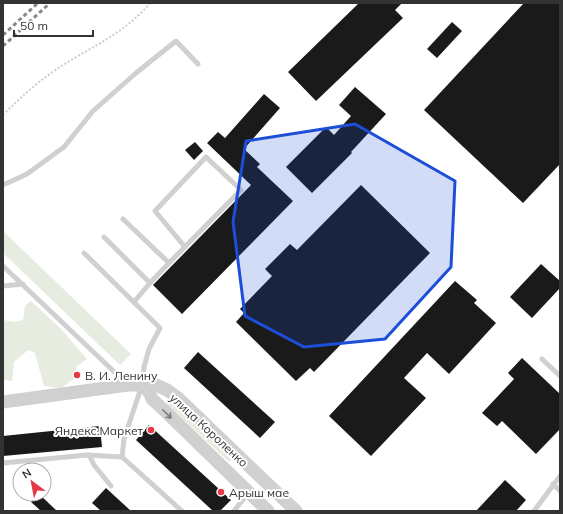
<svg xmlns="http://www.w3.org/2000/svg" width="563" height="514" font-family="Mulish,sans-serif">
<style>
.green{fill:#e6ecdf}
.building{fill:#1a1a1a}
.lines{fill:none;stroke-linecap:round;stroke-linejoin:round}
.path{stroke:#cdcdcd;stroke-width:2;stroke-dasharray:2 2;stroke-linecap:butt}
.service{stroke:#d0d0d0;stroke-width:5}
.tertiary{stroke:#d0d0d0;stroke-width:13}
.rail{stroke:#888;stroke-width:3;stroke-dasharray:4 3;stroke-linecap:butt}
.oneway{stroke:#7a7a7a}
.marked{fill:#1d4ed8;fill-opacity:0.2;stroke:#1d4ed8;stroke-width:3;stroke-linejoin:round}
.poi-dot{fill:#e63946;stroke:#fff;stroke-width:1.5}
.labels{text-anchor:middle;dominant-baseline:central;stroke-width:4;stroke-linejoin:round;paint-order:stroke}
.poi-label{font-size:12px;fill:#333;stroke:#fff;text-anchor:start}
.street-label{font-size:12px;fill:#333;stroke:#fff}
</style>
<rect width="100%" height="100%" fill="#fff"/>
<!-- green -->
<g class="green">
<path d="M3,231L131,354L120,365L3,253Z"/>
<path d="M31,301L61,329L87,359L77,366L74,379L61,388L44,386L35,353L28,350L14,362L12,381L3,380V320L15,322L23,320L25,306Z"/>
<path d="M170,400L233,459L229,462L166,403Z"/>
</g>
<!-- building -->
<g class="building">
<path d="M359,3H402L395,10L403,18L316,101L288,72Z"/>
<path d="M524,3H560V164L523,203L424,110Z"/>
<path d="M452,22L462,31L437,58L427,49Z"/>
<path d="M355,87L386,114L351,152L352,153L312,193L286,167L326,127L334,135L351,116L339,105Z"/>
<path d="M264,94L280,108L244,149L260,164L257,167L293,201L182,314L153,285L251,185L207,143L218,132L225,138Z"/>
<path d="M195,142L203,151L194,160L185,150Z"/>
<path d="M361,185L430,253L314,372L310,368L296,381L236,322L244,313L240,309L272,276L265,269L290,244L297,250Z"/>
<path d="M541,264L560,281V288L532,318L510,297Z"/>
<path d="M455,281L477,300L474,303L496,323L449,374L427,353L404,378L426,398L371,456L329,416Z"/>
<path d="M198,352L275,422L260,438L184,368Z"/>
<path d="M522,358L560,394V429L536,454L502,421L497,426L482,413L514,379L508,373Z"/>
<path d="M149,425L231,500L220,511H213L136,440Z"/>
<path d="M100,426L102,447L3,456V436Z"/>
<path d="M505,480L526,500L516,511H476Z"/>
<path d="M106,488L131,511H101L92,503Z"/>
<path d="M39,494L57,511H41L31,502Z"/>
</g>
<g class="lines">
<!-- path -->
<path class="path" d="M3,115C19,99 35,84 54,71C86,49 125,34 150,3"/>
<!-- service -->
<g class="service">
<path d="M3,185L27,174L64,147L93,111L136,73L176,41L198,64"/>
<path d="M123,219L169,263L150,283"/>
<path d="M104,237L150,283L134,302"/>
<path d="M84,253L160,328L149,349L144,367L142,385L124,439L122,457"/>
<path d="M169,263L241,190L206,157L155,211L185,247"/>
<path d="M3,266L127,384"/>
<path d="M3,286L23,284"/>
<path d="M542,359L560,376"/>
<path d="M89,455L94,465L111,486"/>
<path d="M3,463L87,455L122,457L182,511"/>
<path d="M553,484L560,491"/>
<path d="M234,511L248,493"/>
<path d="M534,511L560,476"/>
</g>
<!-- tertiary -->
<g class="tertiary">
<path d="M142,385L149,392L152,399L166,412L268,511"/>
<path d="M3,402L128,385H156L167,390L178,398L296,511"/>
</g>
<!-- rail -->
<g class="rail">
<path d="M3,35L38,3"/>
<path d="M3,46L50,3"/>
</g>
</g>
<!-- one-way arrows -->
<defs><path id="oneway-shaft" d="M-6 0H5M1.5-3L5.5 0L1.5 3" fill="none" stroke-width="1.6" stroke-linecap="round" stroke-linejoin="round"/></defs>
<use class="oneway" href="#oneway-shaft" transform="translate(167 414) rotate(45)"/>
<!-- marked area -->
<path class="marked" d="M355,124L455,181L451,267L385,339L304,347L245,316L233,222L246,141Z"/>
<!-- markers -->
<g class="poi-dot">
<circle cx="77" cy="375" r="4"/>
<circle cx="151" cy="430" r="4"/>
<circle cx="221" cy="492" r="4"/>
</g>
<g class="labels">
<!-- poi labels -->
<g class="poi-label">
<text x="85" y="375">В. И. Ленину</text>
<text x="143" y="430" text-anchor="end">Яндекс.Маркет</text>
<text x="229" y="492">Арыш мае</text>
</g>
<!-- street labels -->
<g class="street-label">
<text transform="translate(209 430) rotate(43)">улица Короленко</text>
</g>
</g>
<!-- border -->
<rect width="563" height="514" fill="none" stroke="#333333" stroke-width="8"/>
<!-- north arrow -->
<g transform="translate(32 482) rotate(328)"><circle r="19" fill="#ffffff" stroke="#adadad"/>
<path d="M0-3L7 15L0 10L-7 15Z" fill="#e63946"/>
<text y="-6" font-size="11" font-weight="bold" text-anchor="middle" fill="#333333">N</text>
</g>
<!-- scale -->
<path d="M14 30v6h79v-6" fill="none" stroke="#333333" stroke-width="2"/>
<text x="20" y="30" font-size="12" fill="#333333" stroke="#ffffff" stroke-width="3" paint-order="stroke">50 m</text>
</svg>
